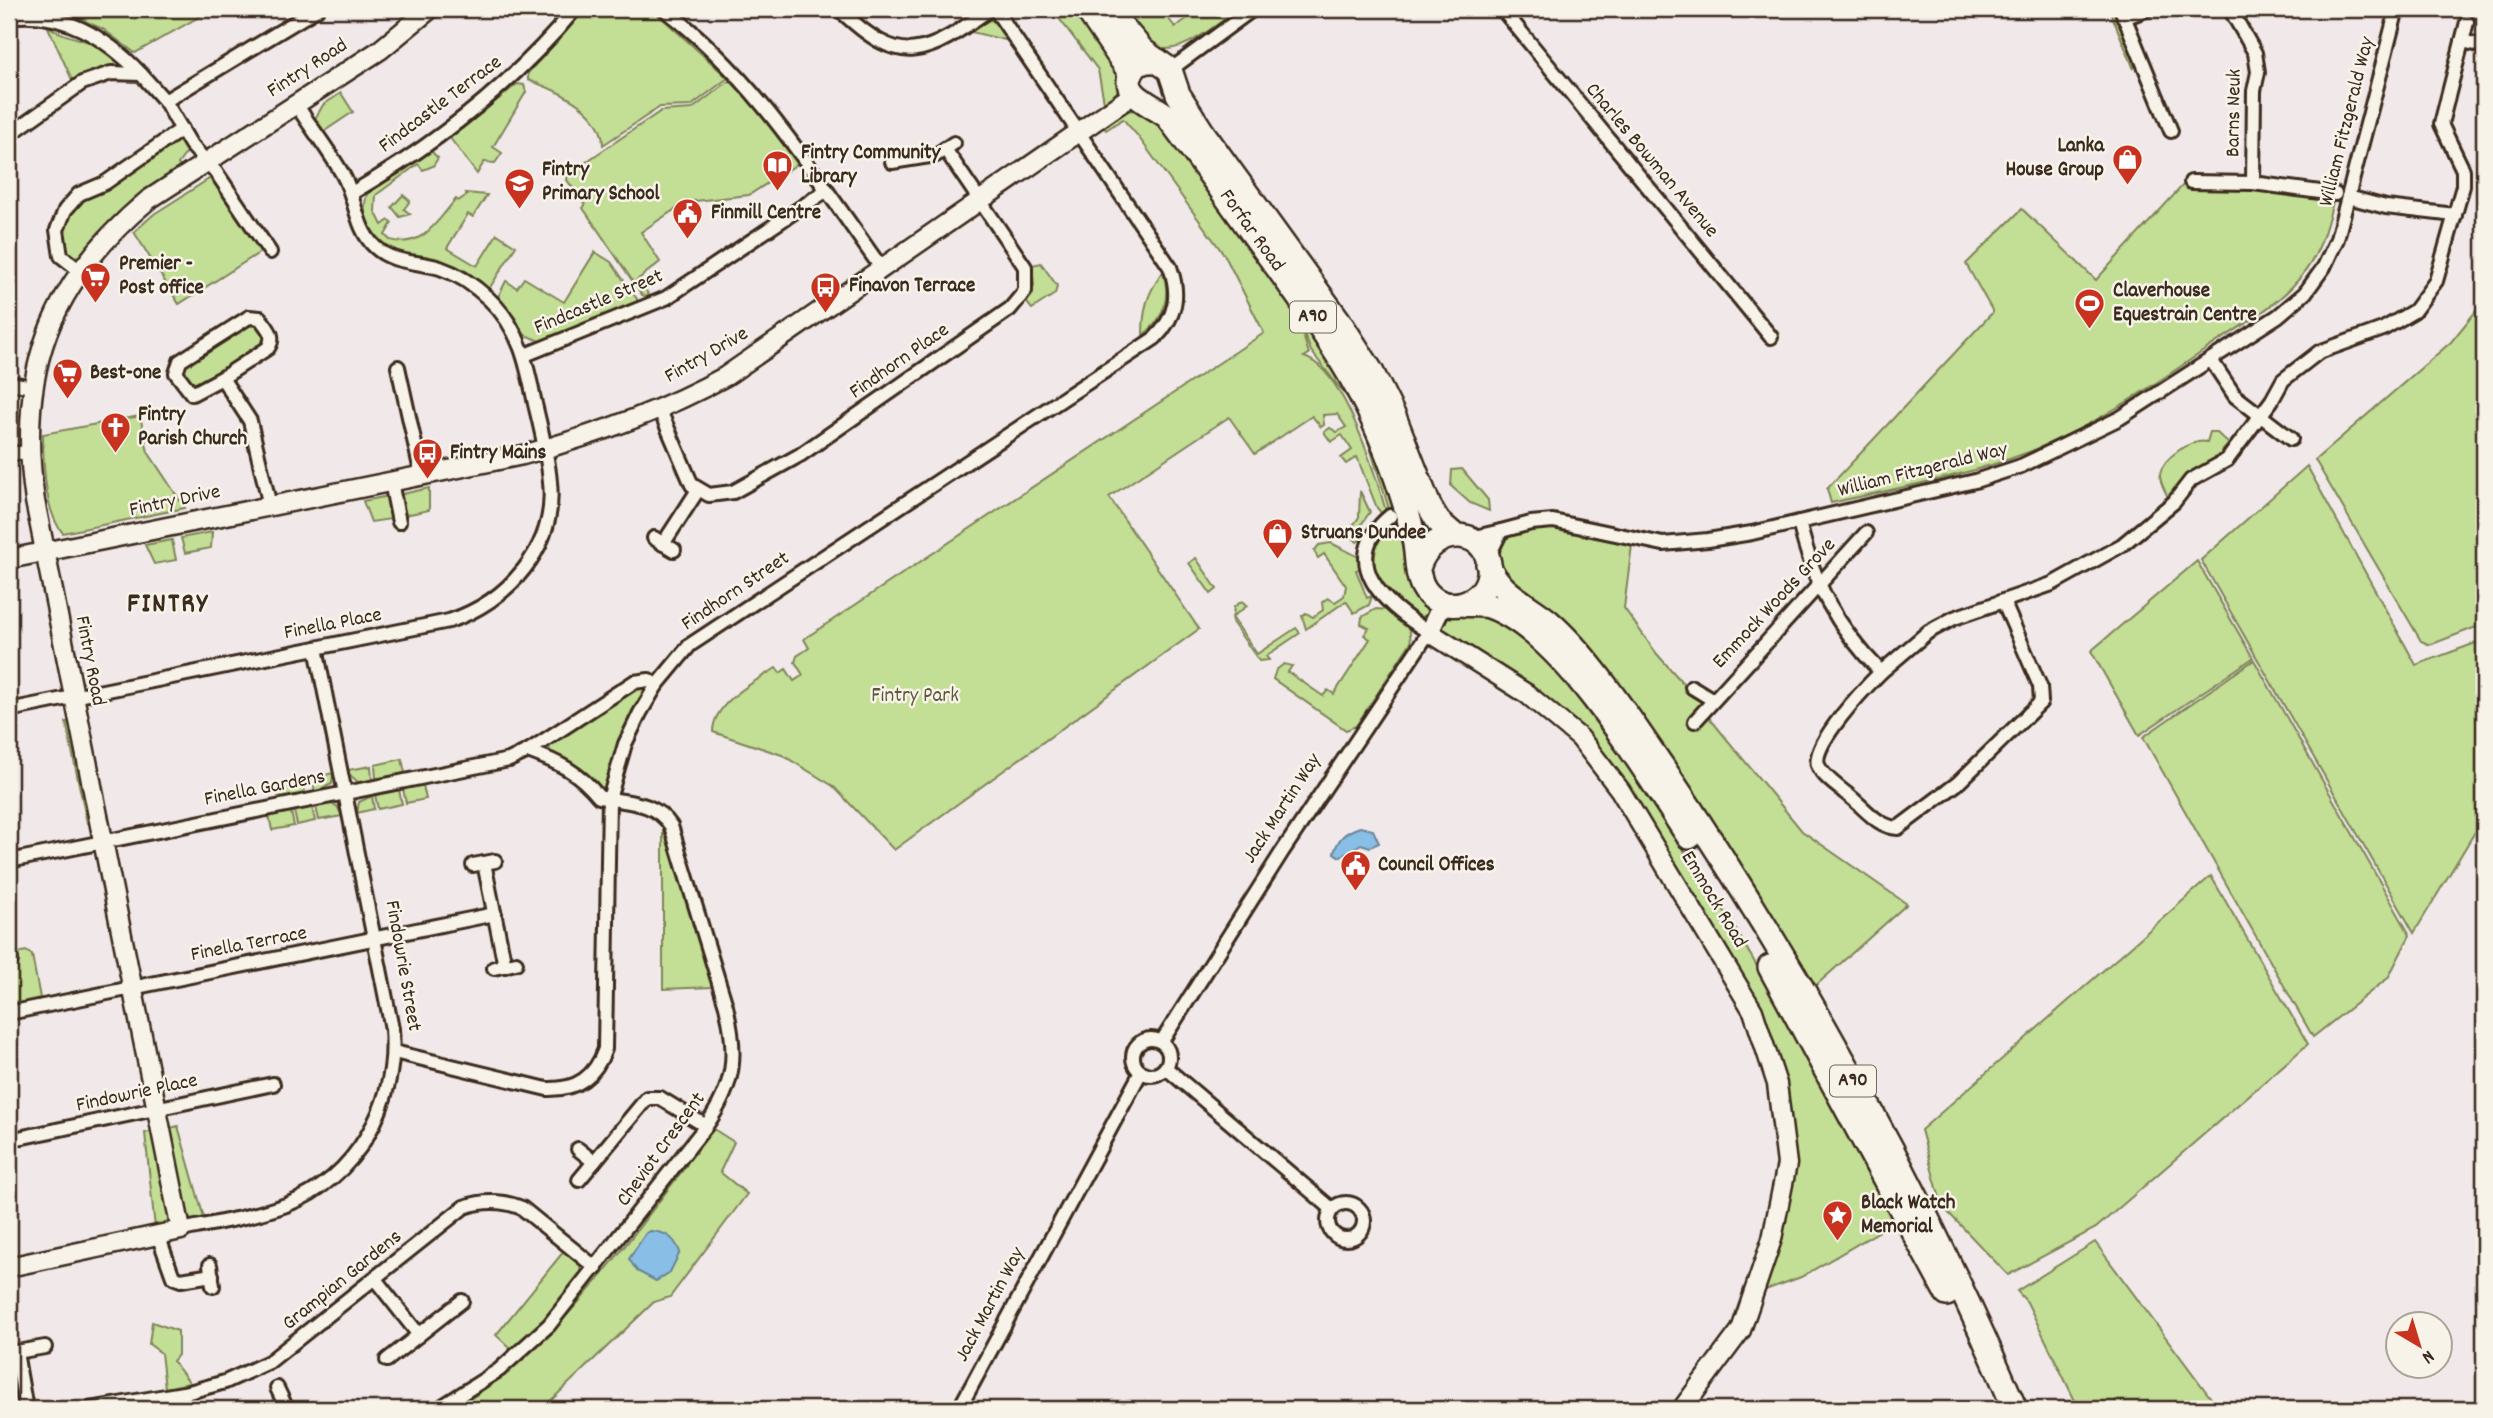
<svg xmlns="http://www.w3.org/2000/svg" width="2493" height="1418" font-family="Dekko,sans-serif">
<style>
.green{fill:#c3de95;stroke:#7f845a;stroke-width:2}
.water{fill:#89bfe6;stroke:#6a8396;stroke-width:2}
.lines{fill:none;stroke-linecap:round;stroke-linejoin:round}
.street-casing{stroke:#3b2a1e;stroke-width:18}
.secondary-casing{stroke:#3b2a1e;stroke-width:23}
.highway-casing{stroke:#3b2a1e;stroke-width:28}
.street{stroke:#f7f3e8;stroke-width:12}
.secondary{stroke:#f7f3e8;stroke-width:18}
.highway{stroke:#f7f3e8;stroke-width:23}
.labels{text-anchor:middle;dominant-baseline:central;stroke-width:5;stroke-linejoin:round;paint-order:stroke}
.shield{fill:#f7f3e8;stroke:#73665b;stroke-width:2}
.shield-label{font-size:19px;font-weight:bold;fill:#3b2a1e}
.street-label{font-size:21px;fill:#3b2a1e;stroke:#f7f3e8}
.poi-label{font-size:21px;font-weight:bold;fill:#3b2a1e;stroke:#f7f3e8;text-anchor:start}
.park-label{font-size:21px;fill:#5d573c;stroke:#f7f3e8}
.district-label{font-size:28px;font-weight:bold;letter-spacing:2px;fill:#3b2a1e;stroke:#f7f3e8}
</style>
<rect width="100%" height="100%" fill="#f1e9e9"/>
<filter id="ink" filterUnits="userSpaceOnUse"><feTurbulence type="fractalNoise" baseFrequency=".0143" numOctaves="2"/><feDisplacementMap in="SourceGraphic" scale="14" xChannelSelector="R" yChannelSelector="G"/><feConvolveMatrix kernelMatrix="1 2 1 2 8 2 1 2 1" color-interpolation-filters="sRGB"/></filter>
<g filter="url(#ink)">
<!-- green -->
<g class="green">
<path d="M9,9H213L135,53L103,29L72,15L9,13Z"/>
<path d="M585,9H652L728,78L691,106L660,107L603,145C603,110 557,90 528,80V73Z"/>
<path d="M1052,9H1078L1121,75L1118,90L1105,107L1098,70Z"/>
<path d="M1118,9H1161L1175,27L1201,9H1238C1219,22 1175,63 1152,44C1140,35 1129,20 1118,9Z"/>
<path d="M2109,9H2115L2134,61V69Z"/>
<path d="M990,20L996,22L1009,41L967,31Z"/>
<path d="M47,25C69,43 110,38 121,66L100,69L73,82Z"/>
<path d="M730,80L760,112L799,163L749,195L686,202L641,232L660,262L636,281L639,285L642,283L650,298L642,295L583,208L585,205L567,180L568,174L661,111L692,109Z"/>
<path d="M517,84L524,85L526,92L493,147L502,153L495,163L484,162L477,174L450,138Z"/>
<path d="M341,93L353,112L323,132L315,119L323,105Z"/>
<path d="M1134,110L1149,111L1176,135L1356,399L1429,604L1427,614L1419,618C1409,611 1396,604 1388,595C1368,574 1371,539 1393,522L1365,431L1350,401L1311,351L1297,316L1309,354L1304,357C1344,369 1375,473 1386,511L1382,514L1377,508L1357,457L1346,464L1341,458L1352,450L1342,435L1331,442L1324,432L1330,428L1337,432L1346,427L1337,414L1323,415L1324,425L1321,427L1312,416L1255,454L1229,417L1109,497L1199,629L894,850L833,786L782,755L713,732C713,703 754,682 776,668L780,673L786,669L794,681L803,675L795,662L797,656L809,648L804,639L1264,333L1225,256L1137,135L1123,119L1106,130L1102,125L1121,112Z"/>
<path d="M177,140L189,149L178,164L182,171L84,254L72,258L64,252C63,246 60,237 61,230C64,196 142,159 170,141Z"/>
<path d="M431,151L438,158L433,166L423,170L418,164L376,195L375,211L382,225L389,220L392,223L385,235L390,240C423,249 438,220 456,199L458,201L467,195L466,193L487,195L473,217L468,214L447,248L477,266L497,234L516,246L489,289C480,281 470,273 458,267C429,253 391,261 372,230C364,218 363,208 367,194Z"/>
<path d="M209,179L217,184L262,251L179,304L134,232L154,214Z"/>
<path d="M2191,182L2334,199C2329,215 2325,234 2318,249C2297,297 2246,322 2205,350C2148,389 2091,428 2026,453C1964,477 1896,488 1831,503L1827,489L1993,312L1966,264L2022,209L2096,280L2183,185Z"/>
<path d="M403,195L410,201L404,209L410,214L400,217L392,207Z"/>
<path d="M595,252L611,262L637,299V304L542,342L525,335L498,297L506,281L517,288L524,278L564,302Z"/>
<path d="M1041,263L1057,286L1055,294L1032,309L1027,303L1034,285L1032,265Z"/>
<path d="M1163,272C1171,297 1164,320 1143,335C1143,309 1147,293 1163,272Z"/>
<path d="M2484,301V624L2430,645L2421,641L2315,460L2451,342Z"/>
<path d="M251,321L256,322L266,339L265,345L200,387L193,385L182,368L184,363Z"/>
<path d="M140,416L148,452L185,508L63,533C44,513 43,461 43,434Z"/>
<path d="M2210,432H2216L2229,444L2222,451L2223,456L2169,500C2166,492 2159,482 2160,474C2163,457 2191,439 2207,442Z"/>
<path d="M2307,466L2416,665L2484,640V817L2414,933L2201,560Z"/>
<path d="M1462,469L1488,500L1489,511L1470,503L1451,486L1452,470Z"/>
<path d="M429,488V510L405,515L398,495Z"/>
<path d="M1360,491L1370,512L1356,532L1366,536L1357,542L1348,533L1359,517Z"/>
<path d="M389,496L391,519L371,522L363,501Z"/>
<path d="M1551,526L1632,545L1624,608L1657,654L1689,690L1700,698L1707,715L1802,831L1907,904L1812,989L1644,717L1569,629L1513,585L1497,565C1498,529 1522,532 1551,526Z"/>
<path d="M212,532L211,548L185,553L181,538Z"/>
<path d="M172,540L176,560L154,564L145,545Z"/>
<path d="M1331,543L1359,557L1362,568L1356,570L1367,598L1372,596L1369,605L1354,613L1346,601L1306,629L1302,616L1306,613L1313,617L1323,610L1322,602L1328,598L1335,602L1344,596L1346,586L1324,554L1318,558L1314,551L1319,545Z"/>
<path d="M1196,558L1217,589L1211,594L1189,563Z"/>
<path d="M2197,561L2253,658L2139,735L2091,651Z"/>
<path d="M1242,601L1247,606L1232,617L1257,654L1296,628L1300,633L1266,656L1269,660L1259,661L1232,622L1234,607Z"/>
<path d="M1376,609L1388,610L1409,626L1411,642L1356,726L1346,730L1273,679L1276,670L1284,664L1292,666L1288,672L1323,696L1328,690L1334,694L1370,639L1364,635L1369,628L1361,624L1362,617Z"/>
<path d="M1447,609H1474L1526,636L1567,684L1626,764L1729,918L1829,1090L1895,1222L1801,1277L1763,1291L1788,1187L1763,1024L1581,735L1444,633L1439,622Z"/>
<path d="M2254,660L2410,935L2388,978L2313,1037L2143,737Z"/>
<path d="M637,686L644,689L645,696L617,751L606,786L601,788L585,772L550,752L549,745Z"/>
<path d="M73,721L93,821L87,823L66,722Z"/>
<path d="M402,759L405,773L376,779L375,765Z"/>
<path d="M371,766L372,780L359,783L349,774L348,770Z"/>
<path d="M333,773L332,784L315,792L312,778Z"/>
<path d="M303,780L305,793L279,799L276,785Z"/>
<path d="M423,785L426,799L406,803L403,789Z"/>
<path d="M399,790L402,804L378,809L375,795Z"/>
<path d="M372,796L374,809L357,813L359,802Z"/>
<path d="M330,804L337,806L342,816L319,820L316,807Z"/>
<path d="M312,807L315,821L297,825L294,811Z"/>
<path d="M291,812L294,826L272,830L269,816Z"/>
<path d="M663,827L713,987L663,989Z"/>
<path d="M2211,876L2308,1044L2096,1228L2008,1275L1942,1206L1921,1130Z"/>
<path d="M26,951L32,955L40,998L12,1004L9,966L12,964L10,955Z"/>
<path d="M178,1126L204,1218L191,1220L184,1214L167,1129Z"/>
<path d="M712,1128L734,1142L720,1172L747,1194L670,1297L654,1302L542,1409H454C553,1351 617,1255 686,1166L690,1155Z"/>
<path d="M156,1131L172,1217L168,1226L155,1228L145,1133Z"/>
<path d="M2095,1242L2219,1409H2079L2027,1302L2017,1291Z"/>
<path d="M564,1251L580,1265L581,1277L544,1321L512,1350L496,1335Z"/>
<path d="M152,1322L178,1331V1355L173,1361L190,1383L165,1388L161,1353L149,1344Z"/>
</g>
<!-- water -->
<g class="water">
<path d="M1360,827L1373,830L1379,843L1370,847L1361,844L1340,857L1334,853C1338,838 1345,832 1360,827Z"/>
<path d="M650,1231C666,1232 674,1237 680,1252L670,1272L656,1281L637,1271L629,1259L646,1233Z"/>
</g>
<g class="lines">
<defs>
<g id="street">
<path d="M664,9C756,78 816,177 882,269"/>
<path d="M839,9C902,70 925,56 990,9"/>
<path d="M1502,9L1771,337"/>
<path d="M2121,9L2171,131"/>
<path d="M2230,9L2255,53L2258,72L2254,91L2253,183"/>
<path d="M9,17C60,9 107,38 141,74"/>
<path d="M2124,18L2148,9"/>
<path d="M2462,41L2484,46"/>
<path d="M1170,70L1253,9"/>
<path d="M165,101L317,9"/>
<path d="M9,135L82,83L111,73L141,74L165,101L191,145L216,172L270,252"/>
<path d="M892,162L936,155L954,143"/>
<path d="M2191,182L2253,183L2335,194"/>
<path d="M352,193C436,144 513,84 575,9"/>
<path d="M2348,197L2386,207L2455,215"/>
<path d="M79,270L61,256L57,230L65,210L79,194L105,183L182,129"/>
<path d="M525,355L666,298L827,190"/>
<path d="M2211,360L2235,396L2291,439"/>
<path d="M398,367L422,476"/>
<path d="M222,378L268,348C276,336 268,329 260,318L249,317L180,361L176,373L192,394L222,378L250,421L270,506"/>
<path d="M9,383L33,387"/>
<path d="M659,408L692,485L709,495L733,492L800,455L1010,309L1025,291V267L945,149"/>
<path d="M9,454L28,452"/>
<path d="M391,482L399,522"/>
<path d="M1799,522C1814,585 1836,626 1881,672L1928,632L1954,618L2052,584L2122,545L2174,502L2191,480L2227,460L2272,400L2283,380L2319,352L2383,329L2414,311L2436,281L2463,186V170L2441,124L2467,22"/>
<path d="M1501,531L1531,523L1553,521L1663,544L1708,540L1752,533L1975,481L2021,466L2120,418L2278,316L2305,293L2324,267L2337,239L2397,9"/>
<path d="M654,538L674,550"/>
<path d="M1471,538L1501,531L1488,558"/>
<path d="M663,544L698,490"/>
<path d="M1881,672C1866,687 1811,744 1818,765C1823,778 1843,790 1853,799C1867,811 1879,827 1898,828L1958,783L2041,702L2040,686L2003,601"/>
<path d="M1692,687L1713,700"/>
<path d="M9,710L449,621C507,602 557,548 550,482C548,456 541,429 535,404C527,364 520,328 489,299C475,286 458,274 440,268C418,261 393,264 375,247C355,228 356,198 343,175C329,150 311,128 296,104"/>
<path d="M1695,721L1866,533"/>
<path d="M9,861L509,760L528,751L634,682L649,680L656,686"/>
<path d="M484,863L505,966"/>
<path d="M473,865L495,861"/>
<path d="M9,960H11"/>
<path d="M494,968L516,963"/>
<path d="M9,1013L495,914"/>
<circle cx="1151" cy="1057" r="18"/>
<path d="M1162,1041L1282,852L1429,632C1386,606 1335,562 1390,516"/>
<path d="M394,1052L547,1089C577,1090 595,1077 605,1049L609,799L625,744L640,713L656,686L690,645L1155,338C1176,317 1180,295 1170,267L995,9"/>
<path d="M1166,1068L1332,1209"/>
<path d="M9,1140L273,1084"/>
<path d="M578,1149L594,1162"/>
<path d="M579,1180L647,1098H660L706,1126"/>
<circle cx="1346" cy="1221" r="18"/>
<path d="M181,1230C216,1223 252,1217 286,1205C357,1178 398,1103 392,1029L316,648"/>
<path d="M158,1235L173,1277L181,1280L212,1275"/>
<path d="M210,1265L213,1286"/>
<path d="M375,1279L419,1335"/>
<path d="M16,1352L26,1409"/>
<path d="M11,1353L45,1347"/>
<path d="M387,1360L462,1301"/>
<path d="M277,1388L287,1409"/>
<path d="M89,1409L189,1392L225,1382L269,1362L464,1207C484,1200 502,1200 522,1208L596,1268"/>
<path d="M438,1409L499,1370L549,1325L706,1126C735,1084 738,1056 726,1006L671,826C654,800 627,803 599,797C579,772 558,762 528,751"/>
<path d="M959,1409L1141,1072"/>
</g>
<g id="secondary">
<path d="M9,559L523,455C592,436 663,411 726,376L1134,94"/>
<path d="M1443,603L1429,632L1527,694L1580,738L1620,790L1753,1011L1777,1084L1787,1164L1772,1239L1741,1330L1682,1409"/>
<path d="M9,1267L181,1230L35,501C16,373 49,283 148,200L380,50L430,9"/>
</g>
<g id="highway">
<path d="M1087,9L1131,74"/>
<path d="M1107,9L1143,51L1170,70L1178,94L1203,133L1339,321L1371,371L1395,419L1429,506L1438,521L1455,536"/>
<path id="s1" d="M1158,61C1148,60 1139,61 1133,70C1117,95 1155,105 1168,117C1205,166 1240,217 1277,267C1310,313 1343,358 1368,409C1387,450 1404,494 1414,539C1418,555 1415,576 1425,590C1443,616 1485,605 1489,574C1494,528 1432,521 1418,568"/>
<path d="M1488,564C1497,591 1527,604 1548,621C1589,656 1631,721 1662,766C1798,968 1920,1185 2015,1409"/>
<path d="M1462,604C1471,605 1481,604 1489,606C1565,633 1644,771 1689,837"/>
<path d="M1770,967L1947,1294"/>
</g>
</defs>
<!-- street casing -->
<use href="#street" class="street-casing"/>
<!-- secondary casing -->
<use href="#secondary" class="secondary-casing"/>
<!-- highway casing -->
<use href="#highway" class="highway-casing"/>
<!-- street -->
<use href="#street" class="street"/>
<!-- secondary -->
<use href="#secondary" class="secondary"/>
<!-- highway -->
<use href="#highway" class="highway"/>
</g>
</g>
<!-- icons -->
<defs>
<symbol id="shop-pin" viewBox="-11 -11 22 30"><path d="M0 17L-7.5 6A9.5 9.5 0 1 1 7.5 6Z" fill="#c8321e" stroke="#f7f3e8"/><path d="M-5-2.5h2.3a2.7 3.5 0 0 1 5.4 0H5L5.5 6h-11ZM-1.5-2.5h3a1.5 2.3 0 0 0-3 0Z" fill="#fff"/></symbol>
<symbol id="library-pin" viewBox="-11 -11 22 30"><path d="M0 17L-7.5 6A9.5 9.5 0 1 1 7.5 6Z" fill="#c8321e" stroke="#f7f3e8"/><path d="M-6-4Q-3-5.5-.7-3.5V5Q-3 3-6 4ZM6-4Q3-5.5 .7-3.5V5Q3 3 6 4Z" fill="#fff"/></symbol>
<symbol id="school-pin" viewBox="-11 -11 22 30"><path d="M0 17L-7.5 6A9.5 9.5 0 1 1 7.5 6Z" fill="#c8321e" stroke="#f7f3e8"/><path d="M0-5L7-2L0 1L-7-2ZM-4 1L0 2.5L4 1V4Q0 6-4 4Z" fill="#fff"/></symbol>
<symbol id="civic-pin" viewBox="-11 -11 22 30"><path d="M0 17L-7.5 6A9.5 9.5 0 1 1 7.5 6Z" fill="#c8321e" stroke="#f7f3e8"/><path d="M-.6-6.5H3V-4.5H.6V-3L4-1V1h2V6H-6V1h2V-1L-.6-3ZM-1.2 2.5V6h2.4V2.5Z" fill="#fff"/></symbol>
<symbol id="supermarket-pin" viewBox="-11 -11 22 30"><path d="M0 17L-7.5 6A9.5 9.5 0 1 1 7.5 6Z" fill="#c8321e" stroke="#f7f3e8"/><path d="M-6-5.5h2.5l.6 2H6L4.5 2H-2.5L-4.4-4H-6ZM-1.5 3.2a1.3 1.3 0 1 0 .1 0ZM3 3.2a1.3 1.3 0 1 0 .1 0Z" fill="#fff"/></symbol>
<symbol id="bus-pin" viewBox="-11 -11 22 30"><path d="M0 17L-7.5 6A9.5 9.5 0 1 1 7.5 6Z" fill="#c8321e" stroke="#f7f3e8"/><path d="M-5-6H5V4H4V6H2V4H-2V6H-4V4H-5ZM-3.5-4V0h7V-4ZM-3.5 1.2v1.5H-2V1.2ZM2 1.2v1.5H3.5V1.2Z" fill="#fff"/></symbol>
<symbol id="stadium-pin" viewBox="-11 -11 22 30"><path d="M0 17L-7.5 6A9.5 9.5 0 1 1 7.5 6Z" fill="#c8321e" stroke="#f7f3e8"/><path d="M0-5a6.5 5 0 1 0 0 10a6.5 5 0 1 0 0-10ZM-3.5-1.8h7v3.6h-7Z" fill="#fff"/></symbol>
<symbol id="church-pin" viewBox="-11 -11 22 30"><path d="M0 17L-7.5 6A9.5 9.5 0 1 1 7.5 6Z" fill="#c8321e" stroke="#f7f3e8"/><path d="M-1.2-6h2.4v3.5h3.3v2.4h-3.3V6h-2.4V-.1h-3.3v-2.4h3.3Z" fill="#fff"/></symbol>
<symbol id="sight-pin" viewBox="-11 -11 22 30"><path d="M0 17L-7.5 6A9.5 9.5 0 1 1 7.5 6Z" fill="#c8321e" stroke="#f7f3e8"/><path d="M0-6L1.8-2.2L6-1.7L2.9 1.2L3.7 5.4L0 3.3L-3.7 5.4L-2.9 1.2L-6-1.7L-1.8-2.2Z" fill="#fff"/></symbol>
</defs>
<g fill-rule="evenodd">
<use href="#shop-pin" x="2110" y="142" width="35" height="47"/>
<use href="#library-pin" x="760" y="148" width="35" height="47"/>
<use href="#school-pin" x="502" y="166" width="35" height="47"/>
<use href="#civic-pin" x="670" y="196" width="35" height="47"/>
<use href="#supermarket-pin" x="78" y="260" width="35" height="47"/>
<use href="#bus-pin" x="808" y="270" width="35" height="47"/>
<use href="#stadium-pin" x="2072" y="286" width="35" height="47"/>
<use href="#supermarket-pin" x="50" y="356" width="35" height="47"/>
<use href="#church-pin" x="98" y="410" width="35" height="47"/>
<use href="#bus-pin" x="410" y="436" width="35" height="47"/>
<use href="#shop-pin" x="1260" y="516" width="35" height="47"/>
<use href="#civic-pin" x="1338" y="848" width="35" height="47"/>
<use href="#sight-pin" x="1820" y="1198" width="35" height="47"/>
</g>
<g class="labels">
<!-- shield labels -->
<g class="shield">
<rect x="1290" y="301.5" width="46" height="31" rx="5"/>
<rect x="1830" y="1065.5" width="46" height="31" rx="5"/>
</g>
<g class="shield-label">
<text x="1313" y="317">A90</text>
<text x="1853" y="1081">A90</text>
</g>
<!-- street labels -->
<g class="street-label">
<text transform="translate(308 69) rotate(-33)">Fintry Road</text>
<text transform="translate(441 105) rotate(-37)">Findcastle Terrace</text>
<text transform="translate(2235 113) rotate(-89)">Barns Neuk</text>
<text transform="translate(2348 122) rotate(-76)">William Fitzgerald Way</text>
<text transform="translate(1651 161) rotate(50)">Charles Bowman Avenue</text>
<text stroke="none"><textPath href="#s1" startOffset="236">Forfar Road</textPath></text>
<text transform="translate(599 303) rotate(-23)">Findcastle Street</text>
<text transform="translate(707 356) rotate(-30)">Fintry Drive</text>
<text transform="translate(900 362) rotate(-35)">Findhorn Place</text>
<text transform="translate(1923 471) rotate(-14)">William Fitzgerald Way</text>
<text transform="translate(175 502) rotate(-12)">Fintry Drive</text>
<text transform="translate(736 592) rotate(-34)">Findhorn Street</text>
<text transform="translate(1775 604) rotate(-47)">Emmock Woods Grove</text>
<text transform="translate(333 625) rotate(-11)">Finella Place</text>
<text transform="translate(89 661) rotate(79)">Fintry Road</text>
<text transform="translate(265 789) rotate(-11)">Finella Gardens</text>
<text transform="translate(1283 809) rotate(-57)">Jack Martin Way</text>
<text transform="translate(1713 900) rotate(59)">Emmock Road</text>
<text transform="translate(249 945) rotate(-11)">Finella Terrace</text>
<text transform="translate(402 966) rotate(80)">Findowrie Street</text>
<text transform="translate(137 1094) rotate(-12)">Findowrie Place</text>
<text transform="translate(662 1150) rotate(-54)">Cheviot Crescent</text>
<text transform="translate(343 1281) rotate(-39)">Grampian Gardens</text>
<text transform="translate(991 1305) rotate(-62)">Jack Martin Way</text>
</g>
<!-- poi labels -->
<g class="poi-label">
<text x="2104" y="147" text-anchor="end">Lanka<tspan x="2104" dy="24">House Group</tspan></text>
<text x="801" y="154">Fintry Community<tspan x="801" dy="24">Library</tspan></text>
<text x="542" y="171">Fintry<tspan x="542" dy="24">Primary School</tspan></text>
<text x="711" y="214">Finmill Centre</text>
<text x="119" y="265">Premier -<tspan x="119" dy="24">Post office</tspan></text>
<text x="849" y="287">Finavon Terrace</text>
<text x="2113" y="292">Claverhouse<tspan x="2113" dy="24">Equestrain Centre</tspan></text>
<text x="90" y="374">Best-one</text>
<text x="138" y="416">Fintry<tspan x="138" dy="24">Parish Church</tspan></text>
<text x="450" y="454">Fintry Mains</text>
<text x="1301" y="534">Struans Dundee</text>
<text x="1378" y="866">Council Offices</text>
<text x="1861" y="1204">Black Watch<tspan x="1861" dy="24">Memorial</tspan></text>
</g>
<!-- park labels -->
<g class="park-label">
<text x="915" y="697">Fintry Park</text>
</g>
<!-- district labels -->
<g class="district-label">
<text x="168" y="606">FINTRY</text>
</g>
</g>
<!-- margin -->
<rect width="2493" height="1418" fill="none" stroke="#f7f3e8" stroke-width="35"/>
<rect x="18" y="18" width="2458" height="1383" fill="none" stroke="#3b2a1e" stroke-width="2.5" filter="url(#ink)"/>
<!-- north arrow -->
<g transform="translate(2419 1345) rotate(142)"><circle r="33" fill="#f7f3e8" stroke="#aca397" stroke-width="2"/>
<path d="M0-5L12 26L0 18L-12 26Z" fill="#c8321e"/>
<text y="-10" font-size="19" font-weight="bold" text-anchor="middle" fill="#3b2a1e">N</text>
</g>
</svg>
